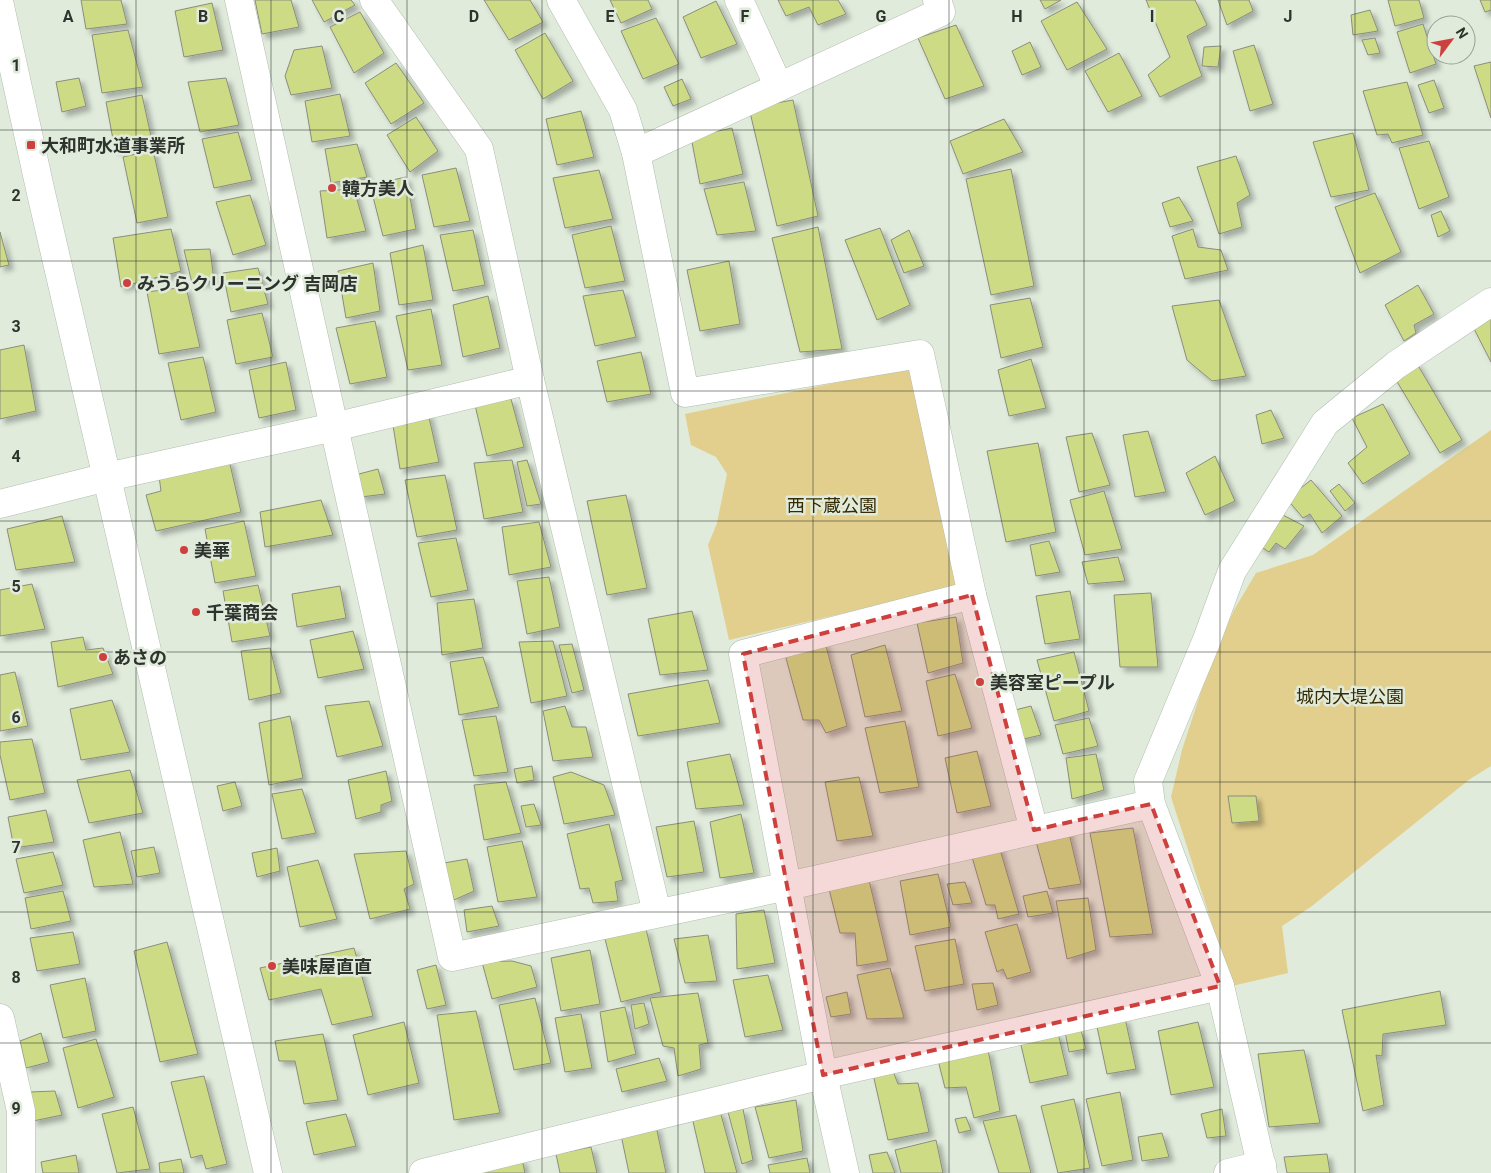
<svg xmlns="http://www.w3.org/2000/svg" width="1491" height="1173" font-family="Roboto,'Noto Sans JP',sans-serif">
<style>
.green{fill:#e3cf8d}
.building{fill:#cedb85;stroke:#8a8d7d;filter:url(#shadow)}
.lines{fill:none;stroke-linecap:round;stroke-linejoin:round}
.minor-casing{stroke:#b2bdaf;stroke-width:29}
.minor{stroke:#fff;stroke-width:28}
.marked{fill:#ce403d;fill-opacity:0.2;stroke:#ce403d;stroke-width:4;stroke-dasharray:10 6;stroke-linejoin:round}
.grid{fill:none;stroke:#2e332d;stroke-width:1;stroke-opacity:0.55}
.poi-dot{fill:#ce403d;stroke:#e0ebdc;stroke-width:2}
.labels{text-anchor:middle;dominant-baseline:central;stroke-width:5;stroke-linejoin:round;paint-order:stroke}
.poi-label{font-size:18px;font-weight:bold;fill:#2e332d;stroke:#e0ebdc;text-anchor:start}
.park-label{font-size:18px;fill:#362b03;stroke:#e0ebdc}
.grid-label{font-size:16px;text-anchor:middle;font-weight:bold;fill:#2e332d;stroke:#e0ebdc;stroke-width:5;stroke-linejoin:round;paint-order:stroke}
</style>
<defs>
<filter id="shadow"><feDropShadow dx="4.5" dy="4.5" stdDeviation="2.5" flood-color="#0004"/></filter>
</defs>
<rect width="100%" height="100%" fill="#e0ebdc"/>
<!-- green -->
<g class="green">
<path d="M911,367L960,586L729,640L708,545L717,523L727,474L716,457L691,445L685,414Z"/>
<path d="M1491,430V766L1470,779L1312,906L1282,926L1288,973L1232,986L1171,797L1182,750L1211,661L1234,610L1256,573L1313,555Z"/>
</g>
<!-- building -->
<g class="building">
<path d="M81,0H121L127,24L86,29Z"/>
<path d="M255,0H291L299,27L262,34Z"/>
<path d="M312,0H351L355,5L324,22Z"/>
<path d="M484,0H530L543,22L509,40Z"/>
<path d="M610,0H648L652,9L621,23Z"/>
<path d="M778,0H838L846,14L818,25L809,7L786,16Z"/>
<path d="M1040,0H1061L1045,9Z"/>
<path d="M1146,0H1195L1207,25L1187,36L1202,76L1160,97L1148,75L1170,57Z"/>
<path d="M1218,0H1249L1253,11L1227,25Z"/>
<path d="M1388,0H1419L1424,18L1395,26Z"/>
<path d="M1480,0H1491V10L1485,12Z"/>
<path d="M716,1L737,44L701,58L683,17Z"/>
<path d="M1077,2L1107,49L1067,70L1041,21Z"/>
<path d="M212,3L223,50L184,57L175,11Z"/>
<path d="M1370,10L1378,31L1353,35L1351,15Z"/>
<path d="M360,12L384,53L354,73L330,27Z"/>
<path d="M656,18L679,64L643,79L621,31Z"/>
<path d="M1423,24L1436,64L1410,73L1397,32Z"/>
<path d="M956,25L984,86L945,99L918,38Z"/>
<path d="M128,30L143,87L102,93L92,35Z"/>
<path d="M545,33L573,81L543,99L515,50Z"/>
<path d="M1375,38L1380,53L1368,55L1362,40Z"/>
<path d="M1030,42L1041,67L1022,75L1012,51Z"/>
<path d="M1254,45L1273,104L1250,111L1233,51Z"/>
<path d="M322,46L332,88L291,95L285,76L294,50Z"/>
<path d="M1221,46L1218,67L1202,66L1204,47Z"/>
<path d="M1119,53L1142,96L1108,112L1085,71Z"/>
<path d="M1491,62V118L1474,66Z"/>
<path d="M396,63L424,103L391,124L365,83Z"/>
<path d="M79,78L86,106L62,112L56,82Z"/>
<path d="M226,78L239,125L200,132L188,82Z"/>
<path d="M682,79L691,99L673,106L664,87Z"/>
<path d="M1434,80L1444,108L1429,113L1418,85Z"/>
<path d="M1407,82L1423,135L1392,143L1388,134L1377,135L1363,91Z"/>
<path d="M340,94L350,136L312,142L305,101Z"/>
<path d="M142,95L152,141L115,150L106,102Z"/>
<path d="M793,100L818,216L777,226L749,108Z"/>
<path d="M581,111L594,157L557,165L546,119Z"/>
<path d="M416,117L438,151L410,172L387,135Z"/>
<path d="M1004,119L1023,152L963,174L950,141Z"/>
<path d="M732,128L743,174L700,184L691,137Z"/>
<path d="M238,132L252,180L214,188L202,139Z"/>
<path d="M1353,133L1369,190L1331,197L1313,142Z"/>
<path d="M1429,141L1449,197L1419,209L1399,148Z"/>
<path d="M357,144L367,177L331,183L325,149Z"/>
<path d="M153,150L168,217L137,223L123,157Z"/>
<path d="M1236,156L1250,195L1237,203L1242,227L1219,234L1197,167Z"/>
<path d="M456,168L470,221L434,227L422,175Z"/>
<path d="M1011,169L1034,286L991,295L966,179Z"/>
<path d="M599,170L613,219L565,228L553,178Z"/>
<path d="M406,177L416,229L383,236L370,185Z"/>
<path d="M744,182L756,231L717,235L704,189Z"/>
<path d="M354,189L366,231L327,238L320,191Z"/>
<path d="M1375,193L1401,252L1360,273L1335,207Z"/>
<path d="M250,195L266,245L233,255L216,202Z"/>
<path d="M1179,197L1193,221L1170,227L1162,203Z"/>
<path d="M1441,211L1450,231L1438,237L1431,215Z"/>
<path d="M611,226L625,281L585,288L572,235Z"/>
<path d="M818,227L842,349L800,352L772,238Z"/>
<path d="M880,228L910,305L877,320L845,240Z"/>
<path d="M171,229L181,271L121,287L113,238Z"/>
<path d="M1193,229L1198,247L1221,250L1228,270L1185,279L1172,236Z"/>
<path d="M473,230L485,285L453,291L440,235Z"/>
<path d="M909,230L924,266L904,273L891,240Z"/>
<path d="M0,232L9,265L0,267Z"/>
<path d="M423,245L433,300L399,305L390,253Z"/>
<path d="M210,249L214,281L192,283L184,250Z"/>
<path d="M729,261L740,324L700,331L687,270Z"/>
<path d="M373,263L380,311L346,318L338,271Z"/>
<path d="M258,268L268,304L231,312L223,273Z"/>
<path d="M1418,285L1434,314L1414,325L1416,333L1404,341L1385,305Z"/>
<path d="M186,287L200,347L159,354L147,292Z"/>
<path d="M623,290L636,337L595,346L583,296Z"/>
<path d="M488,296L500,348L463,357L453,305Z"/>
<path d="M1030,298L1043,347L1001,358L990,305Z"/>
<path d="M1219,300L1246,376L1212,381L1187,360L1172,306Z"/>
<path d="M431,309L442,365L408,370L396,316Z"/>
<path d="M1491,310V362L1470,321Z"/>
<path d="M262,313L273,357L236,364L227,320Z"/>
<path d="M375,321L387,377L350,384L336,328Z"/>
<path d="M24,345L36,411L0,419V350Z"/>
<path d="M641,352L651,394L607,402L597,361Z"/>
<path d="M203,357L216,412L181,420L168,363Z"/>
<path d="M1031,359L1046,408L1009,416L998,370Z"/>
<path d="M286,362L296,410L259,418L249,370Z"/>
<path d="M1416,362L1462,440L1440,453L1393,375Z"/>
<path d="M511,399L524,447L487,456L475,405Z"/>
<path d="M1383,404L1410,454L1363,484L1348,463L1367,447L1352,418Z"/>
<path d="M1271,410L1284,438L1262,444L1256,415Z"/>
<path d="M428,413L439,462L400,469L392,419Z"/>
<path d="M1148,431L1166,492L1135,497L1123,435Z"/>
<path d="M1092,433L1110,485L1079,492L1066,437Z"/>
<path d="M1038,443L1056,532L1006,542L987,451Z"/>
<path d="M1215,456L1235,501L1205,515L1186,473Z"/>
<path d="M229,460L241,512L156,531L146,495L161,491L159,476Z"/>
<path d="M512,460L523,512L484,519L474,463Z"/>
<path d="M527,460L541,504L527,506L517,462Z"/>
<path d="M378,469L385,494L361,497L355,475Z"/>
<path d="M445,475L457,530L417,537L405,480Z"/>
<path d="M1311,480L1342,516L1322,533L1310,514L1303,518L1287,499Z"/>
<path d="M1339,484L1355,503L1345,511L1330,491Z"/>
<path d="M1104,491L1122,549L1085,555L1070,500Z"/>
<path d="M626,495L647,588L607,595L587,501Z"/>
<path d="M321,500L333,535L265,547L260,512Z"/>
<path d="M1279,513L1304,526L1285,549L1276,543L1269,552L1257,544Z"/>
<path d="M62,516L75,562L16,570L7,529Z"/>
<path d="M244,521L256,576L215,583L205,529Z"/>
<path d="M539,522L551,567L509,575L502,527Z"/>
<path d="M456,538L468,590L431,597L418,543Z"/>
<path d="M1049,541L1060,572L1036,576L1030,545Z"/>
<path d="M1118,557L1125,581L1088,584L1082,562Z"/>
<path d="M549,577L560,627L527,634L517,581Z"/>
<path d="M32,584L45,629L0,636V590Z"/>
<path d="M258,585L270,636L232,642L223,591Z"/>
<path d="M340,586L346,618L297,627L292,594Z"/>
<path d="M1070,591L1080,639L1045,644L1036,596Z"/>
<path d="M1151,593L1158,667H1120L1114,595Z"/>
<path d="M474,599L483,648L442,655L437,603Z"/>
<path d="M692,611L708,670L660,675L648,619Z"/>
<path d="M956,617L963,663L928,673L917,623Z"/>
<path d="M353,631L364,669L318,678L310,640Z"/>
<path d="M83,637L86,650L103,648L113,674L58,687L51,642Z"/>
<path d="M553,641L567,696L531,703L519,642Z"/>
<path d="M825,642L847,726L826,733L819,720H803L784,651Z"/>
<path d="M572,644L584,690L572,693L559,645Z"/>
<path d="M885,645L902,711L865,717L851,655Z"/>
<path d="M270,648L281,693L249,700L241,651Z"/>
<path d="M1074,652L1089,711L1054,721L1037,660Z"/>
<path d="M483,657L499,707L459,715L450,662Z"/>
<path d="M15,672L28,726L0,731V675Z"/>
<path d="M955,674L972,728L938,736L926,681Z"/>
<path d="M708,680L720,723L638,736L628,694Z"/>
<path d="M112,700L130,752L81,760L70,709Z"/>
<path d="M369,701L383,746L337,757L325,706Z"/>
<path d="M565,706L572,727H586L593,757L553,761L543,711Z"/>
<path d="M1031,706L1041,735L1019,740L1011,711Z"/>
<path d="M290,716L303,778L269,785L259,723Z"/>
<path d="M496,716L508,772L474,776L462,720Z"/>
<path d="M1089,718L1098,746L1063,754L1055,725Z"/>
<path d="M905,721L919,787L880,793L865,728Z"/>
<path d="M32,739L45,793L10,800L0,755V742Z"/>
<path d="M977,751L991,806L957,813L945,758Z"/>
<path d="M730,754L744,805L696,809L687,762Z"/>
<path d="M1096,754L1104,790L1072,799L1066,758Z"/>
<path d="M532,766L534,780L517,783L514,769Z"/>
<path d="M130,770L143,813L89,823L77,780Z"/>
<path d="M386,771L392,801L381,805V812L356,819L348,780Z"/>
<path d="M571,772L604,785L615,815L564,824L553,777Z"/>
<path d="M859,777L873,836L837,841L825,782Z"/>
<path d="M235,782L242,806L223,811L217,786Z"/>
<path d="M506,782L521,833L484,840L474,785Z"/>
<path d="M302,789L316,833L282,839L272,794Z"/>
<path d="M1228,796H1256L1259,821L1232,823Z"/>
<path d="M534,804L541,825L526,827L521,806Z"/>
<path d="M46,810L54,842L14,848L8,817Z"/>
<path d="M741,814L754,873L720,878L710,822Z"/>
<path d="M694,821L704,872L667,877L656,827Z"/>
<path d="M609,824L623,880L615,882L618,901L593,903L589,888L580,889L567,834Z"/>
<path d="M1133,828L1153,934L1110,937L1090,833Z"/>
<path d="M1068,829L1081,884L1049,889L1034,834Z"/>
<path d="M120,832L133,884L94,887L83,840Z"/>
<path d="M522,841L537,897L498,902L487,847Z"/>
<path d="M999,846L1019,914L998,919L995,905H986L970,850Z"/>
<path d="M154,847L160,873L137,877L131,851Z"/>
<path d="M277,848L280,871L257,877L252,853Z"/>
<path d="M406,851L414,884L404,889L410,909L370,919L354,854Z"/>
<path d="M53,852L63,885L24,893L16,859Z"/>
<path d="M467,859L474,891L454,900L444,863Z"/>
<path d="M318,860L337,919L300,927L287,867Z"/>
<path d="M938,874L951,927L910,935L900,881Z"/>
<path d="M869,880L888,961L857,966L855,933H840L829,889Z"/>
<path d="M965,882L972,903L953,905L947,884Z"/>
<path d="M63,891L71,921L31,929L25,898Z"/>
<path d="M1047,891L1053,913L1028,917L1023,896Z"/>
<path d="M1088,898L1096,950L1067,959L1056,901Z"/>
<path d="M492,906L499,926L467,932L464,910Z"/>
<path d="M764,910L775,963L737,969L736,914Z"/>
<path d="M1017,924L1031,972L1007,979L1003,969L997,972L985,932Z"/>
<path d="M646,929L661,992L621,1002L604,935Z"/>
<path d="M73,932L80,964L37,971L30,938Z"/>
<path d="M708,935L717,981L685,983L674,939Z"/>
<path d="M955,939L964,984L925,991L915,946Z"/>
<path d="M167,942L198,1054L160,1062L134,951Z"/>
<path d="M354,948L373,1016L332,1025L321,989L269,1000L260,968Z"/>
<path d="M590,950L600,1004L561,1011L551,958Z"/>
<path d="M512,961L531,966L537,987L492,999L482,962Z"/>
<path d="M436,965L446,1005L427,1009L417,970Z"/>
<path d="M890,968L904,1018L867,1019L857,975Z"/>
<path d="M768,975L783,1030L745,1037L733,980Z"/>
<path d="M85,978L96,1031L63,1038L50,985Z"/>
<path d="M993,983L998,1005L977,1010L972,984Z"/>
<path d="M1440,991L1446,1025L1383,1034L1382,1056L1376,1055L1384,1105L1363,1111L1342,1010Z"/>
<path d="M847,992L851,1014L831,1017L826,997Z"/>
<path d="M698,993L708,1043L699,1045L701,1069L678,1076L674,1048L663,1046L650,998Z"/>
<path d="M535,998L551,1063L514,1070L499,1005Z"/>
<path d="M644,1003L649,1024L635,1029L631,1005Z"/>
<path d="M625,1007L636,1054L608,1062L600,1012Z"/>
<path d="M476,1011L500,1113L454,1120L437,1015Z"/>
<path d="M581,1014L592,1068L565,1072L555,1018Z"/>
<path d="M1125,1018L1136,1069L1107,1074L1096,1022Z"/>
<path d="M404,1022L419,1083L368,1095L353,1035Z"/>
<path d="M1198,1022L1214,1087L1171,1095L1158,1031Z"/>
<path d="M1081,1030L1086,1049L1069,1052L1065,1032Z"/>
<path d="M41,1033L49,1062L26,1068L20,1041Z"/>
<path d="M1058,1033L1068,1075L1030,1083L1020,1041Z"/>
<path d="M323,1034L338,1100L304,1104L295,1061H279L275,1041Z"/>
<path d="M96,1039L114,1097L78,1108L63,1048Z"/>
<path d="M988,1050L1000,1111L974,1118L966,1087L945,1088L938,1060Z"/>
<path d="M1304,1050L1320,1123L1269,1127L1258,1054Z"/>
<path d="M659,1058L667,1081L622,1092L616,1069Z"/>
<path d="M893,1071L898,1084L918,1083L929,1132L888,1140L873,1074Z"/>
<path d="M204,1076L227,1164L206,1169L202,1155L191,1158L171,1082Z"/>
<path d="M55,1091L62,1115L33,1121L30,1092Z"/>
<path d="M1120,1092L1133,1160L1102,1166L1086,1099Z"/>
<path d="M1074,1099L1090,1168L1058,1173L1041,1106Z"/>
<path d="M796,1100L803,1151L769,1158L755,1107Z"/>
<path d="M133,1107L150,1169L117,1173L102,1114Z"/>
<path d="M743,1109L753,1160L742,1164L728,1112Z"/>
<path d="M1222,1109L1226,1136L1207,1138L1201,1114Z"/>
<path d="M720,1111L737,1173H705L692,1117Z"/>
<path d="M346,1114L356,1146L314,1155L306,1122Z"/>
<path d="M1016,1115L1031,1173H999L983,1121Z"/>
<path d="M966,1117L971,1130L959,1133L955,1119Z"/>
<path d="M656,1126L666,1173H629L620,1130Z"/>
<path d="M1162,1133L1169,1157L1142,1161L1138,1137Z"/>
<path d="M936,1140L943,1173H901L895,1150Z"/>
<path d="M591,1147L597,1173H560L556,1154Z"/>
<path d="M887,1152L895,1173H873L869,1155Z"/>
<path d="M1327,1154L1330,1173H1287L1284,1157Z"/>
<path d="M76,1155L79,1173H43L41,1162Z"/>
<path d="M807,1158L810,1173H770L768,1165Z"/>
<path d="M181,1159L184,1173H160L159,1163Z"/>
<path d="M522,1159L525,1173H480Z"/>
</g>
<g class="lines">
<defs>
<g id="minor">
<path d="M239,0L452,957L788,886L1151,804"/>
<path d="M374,0L479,149L530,380L657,913"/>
<path d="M561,0L623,110L636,153L685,393L920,354L972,595L1034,830"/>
<path d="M739,0L779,87"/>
<path d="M0,6L41,193L268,1173"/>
<path d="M636,153L941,12L937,0"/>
<path d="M0,504L107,477L334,427L530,380"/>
<path d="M0,1018L21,1111V1173"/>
<path d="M423,1173L823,1075L1220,986"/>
<path d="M845,1173L823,1075L743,654L972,595"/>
<path d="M1228,1173L1262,1165"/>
<path d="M1263,1173L1220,986L1151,804L1148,781L1206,642L1232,571L1325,423L1396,365L1491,302"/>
</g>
</defs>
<!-- minor casing -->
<use href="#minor" class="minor-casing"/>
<!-- minor -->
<use href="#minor" class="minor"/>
</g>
<!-- marked area -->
<path class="marked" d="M972,595L1034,830L1151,804L1220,986L823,1075L743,654Z"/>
<!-- grid -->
<path class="grid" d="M136,0V1173M271,0V1173M407,0V1173M542,0V1173M678,0V1173M813,0V1173M949,0V1173M1084,0V1173M1220,0V1173M1355,0V1173M0,130H1491M0,261H1491M0,391H1491M0,521H1491M0,652H1491M0,782H1491M0,912H1491M0,1043H1491"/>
<!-- markers -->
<g class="poi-dot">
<rect x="26" y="140" width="10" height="10" rx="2.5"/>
<circle cx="332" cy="188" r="5"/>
<circle cx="127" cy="283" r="5"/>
<circle cx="184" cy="550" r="5"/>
<circle cx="196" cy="612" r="5"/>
<circle cx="103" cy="657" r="5"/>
<circle cx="980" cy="682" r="5"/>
<circle cx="272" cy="966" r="5"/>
</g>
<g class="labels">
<!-- poi labels -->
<g class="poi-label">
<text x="41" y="145">大和町水道事業所</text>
<text x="342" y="188">韓方美人</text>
<text x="137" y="283">みうらクリーニング 吉岡店</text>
<text x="194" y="550">美華</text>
<text x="206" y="612">千葉商会</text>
<text x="113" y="657">あさの</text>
<text x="990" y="682">美容室ピープル</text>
<text x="282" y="966">美味屋直直</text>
</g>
<!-- park labels -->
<g class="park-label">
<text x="832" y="505">西下蔵公園</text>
<text x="1350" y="696">城内大堤公園</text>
</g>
</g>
<g class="grid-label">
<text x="68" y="22">A</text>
<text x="203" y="22">B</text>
<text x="339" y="22">C</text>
<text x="474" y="22">D</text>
<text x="610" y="22">E</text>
<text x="745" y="22">F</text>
<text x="881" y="22">G</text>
<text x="1017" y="22">H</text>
<text x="1152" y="22">I</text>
<text x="1288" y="22">J</text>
<text x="16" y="71">1</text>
<text x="16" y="201">2</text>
<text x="16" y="332">3</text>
<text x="16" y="462">4</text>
<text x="16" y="592">5</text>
<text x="16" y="723">6</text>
<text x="16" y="853">7</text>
<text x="16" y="983">8</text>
<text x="16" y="1114">9</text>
</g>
<!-- north arrow -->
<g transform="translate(1451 40) rotate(58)"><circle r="24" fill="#e0ebdc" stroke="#99a196"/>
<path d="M0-4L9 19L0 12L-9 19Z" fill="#ce403d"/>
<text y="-8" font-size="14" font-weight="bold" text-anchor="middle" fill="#2e332d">N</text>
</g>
</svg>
